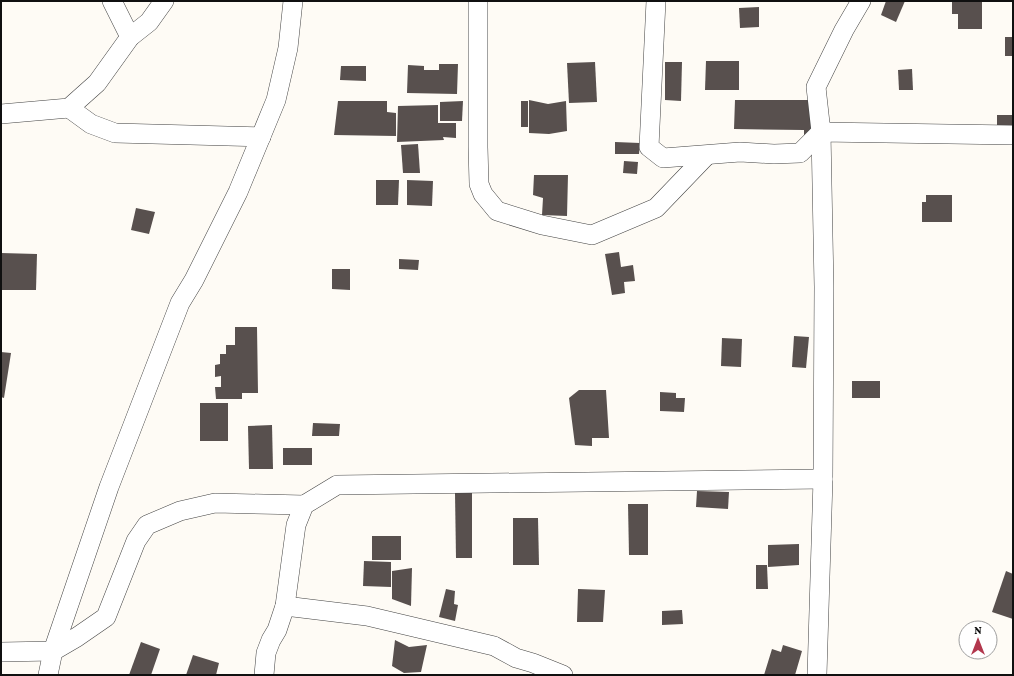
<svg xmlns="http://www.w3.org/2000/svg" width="1014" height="676" font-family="'Crimson Pro',serif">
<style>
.building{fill:#58504e}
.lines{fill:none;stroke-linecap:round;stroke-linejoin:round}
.street-casing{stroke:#434343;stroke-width:20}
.street{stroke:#fff;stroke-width:19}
</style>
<rect width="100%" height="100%" fill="#fefbf5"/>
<!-- building -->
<g class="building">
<path d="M886,1H905L896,22L881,15Z"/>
<path d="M952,1H982V29H958V14H952Z"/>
<path d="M759,7V27L740,28L739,8Z"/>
<rect x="1005" y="37" width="8" height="19"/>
<path d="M706,61H739V90H705Z"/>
<path d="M595,62L597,102L569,103L567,63Z"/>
<path d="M665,62H682L681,101L665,100Z"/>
<path d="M439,64H458L457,94L407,93L408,65L424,66V70H439Z"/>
<path d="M341,66H366V81L340,80Z"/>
<path d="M912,69L913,90H899L898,70Z"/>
<path d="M529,100L548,104L566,101L567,131L549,134L529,133Z"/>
<path d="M735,100H809L812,135L804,136V130L734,129Z"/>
<path d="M338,101H387V112L396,113V136L334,135Z"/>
<path d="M463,101L462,121H440V102Z"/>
<rect x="521" y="101" width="7" height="26"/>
<path d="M438,105V123H456V138L443,137L444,140L397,142L398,106Z"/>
<rect x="997" y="115" width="16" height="14"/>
<path d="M615,142L640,143L639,154H615Z"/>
<path d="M418,144L420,173H403L401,145Z"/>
<path d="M624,161L638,162L637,174L623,173Z"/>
<path d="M534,175H568L567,216L542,215L543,198L533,195Z"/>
<path d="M376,180H399L398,205H376Z"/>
<path d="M407,180L433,181L432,206L407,205Z"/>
<path d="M926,195H952V222H922V202H926Z"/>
<path d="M136,208L155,212L149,234L131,230Z"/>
<path d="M619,252L621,267L633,265L635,281L624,282L625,293L612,295L605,254Z"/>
<path d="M1,253L37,254L36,290H1Z"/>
<path d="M399,259L419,260L418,270L399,269Z"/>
<path d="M332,269H350V290L332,289Z"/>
<path d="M235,327H257L258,393H242V399H216L215,387H221V376L215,377V365L220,364V354H226V345H235Z"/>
<path d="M794,336L809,337L806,368L792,367Z"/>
<path d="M722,338L742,339L741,367L721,366Z"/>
<path d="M1,352L11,353L4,398L1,397Z"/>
<rect x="852" y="381" width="28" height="17"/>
<path d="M579,390H606L609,438H592V446L575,445L569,398Z"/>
<path d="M660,392L676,393V398H685L684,412L660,411Z"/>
<rect x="200" y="403" width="28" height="38"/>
<path d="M313,423L340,424L339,436H312Z"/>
<path d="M272,425L273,469H249L248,426Z"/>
<rect x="283" y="448" width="29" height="17"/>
<path d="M697,491L729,492L728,509L696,507Z"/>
<path d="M455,493H472V558H456Z"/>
<path d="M628,504H648V555H629Z"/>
<path d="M513,518H538L539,565H513Z"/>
<rect x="372" y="536" width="29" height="24"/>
<path d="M799,544V565L768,567V545Z"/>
<path d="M364,561L391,562V587L363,586Z"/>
<path d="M756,565H767L768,589H756Z"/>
<path d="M412,568L411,606L392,599V571Z"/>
<path d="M1006,571L1013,574V619L992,612Z"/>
<path d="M446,589L455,591L454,604L458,605L455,621L439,617Z"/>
<path d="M578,589L605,590L603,622H577Z"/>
<path d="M682,610L683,624L662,625V611Z"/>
<path d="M395,640L409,647L427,645L421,672L404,673L392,666Z"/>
<path d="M141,642L160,649L151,675H129Z"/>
<path d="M783,645L802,651L795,675H764L772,649L781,652Z"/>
<path d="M193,655L219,663L216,675H186Z"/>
</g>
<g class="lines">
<defs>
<g id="street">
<path d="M112,1L130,37"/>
<path d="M478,1V147L479,184L483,194L497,211L542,225L592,235L656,208L706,156"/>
<path d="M656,1L649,147L663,158L740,152L774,154L800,153L821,132L1013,135"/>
<path d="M69,108L91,124L115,133L261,137"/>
<path d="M1,114L69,108L97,83L130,37L149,22L164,1"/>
<path d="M285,606L367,616L494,646L516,658L533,663L563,675"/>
<path d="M1,652L53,651L77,637L106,617L136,541L147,525L180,511L215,503L304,505"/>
<path d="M48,675L53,651L109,487L180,303L194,280L238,192L276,100L288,48L293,1"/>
<path d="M264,675L266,653L271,640L277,630L285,606L296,525L304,505L337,485L823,479"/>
<path d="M817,675L823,479L824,287L821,132L816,87L844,30L861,1"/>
</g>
</defs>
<!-- street casing -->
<use href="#street" class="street-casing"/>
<!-- street -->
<use href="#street" class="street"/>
</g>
<!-- border -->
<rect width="1014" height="676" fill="none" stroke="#101010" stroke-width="4"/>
<!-- north arrow -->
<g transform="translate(978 640)"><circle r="19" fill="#ffffff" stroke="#9f9f9f"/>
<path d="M0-3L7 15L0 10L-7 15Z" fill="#b2374d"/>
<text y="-6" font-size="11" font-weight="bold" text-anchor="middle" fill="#101010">N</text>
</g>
</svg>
